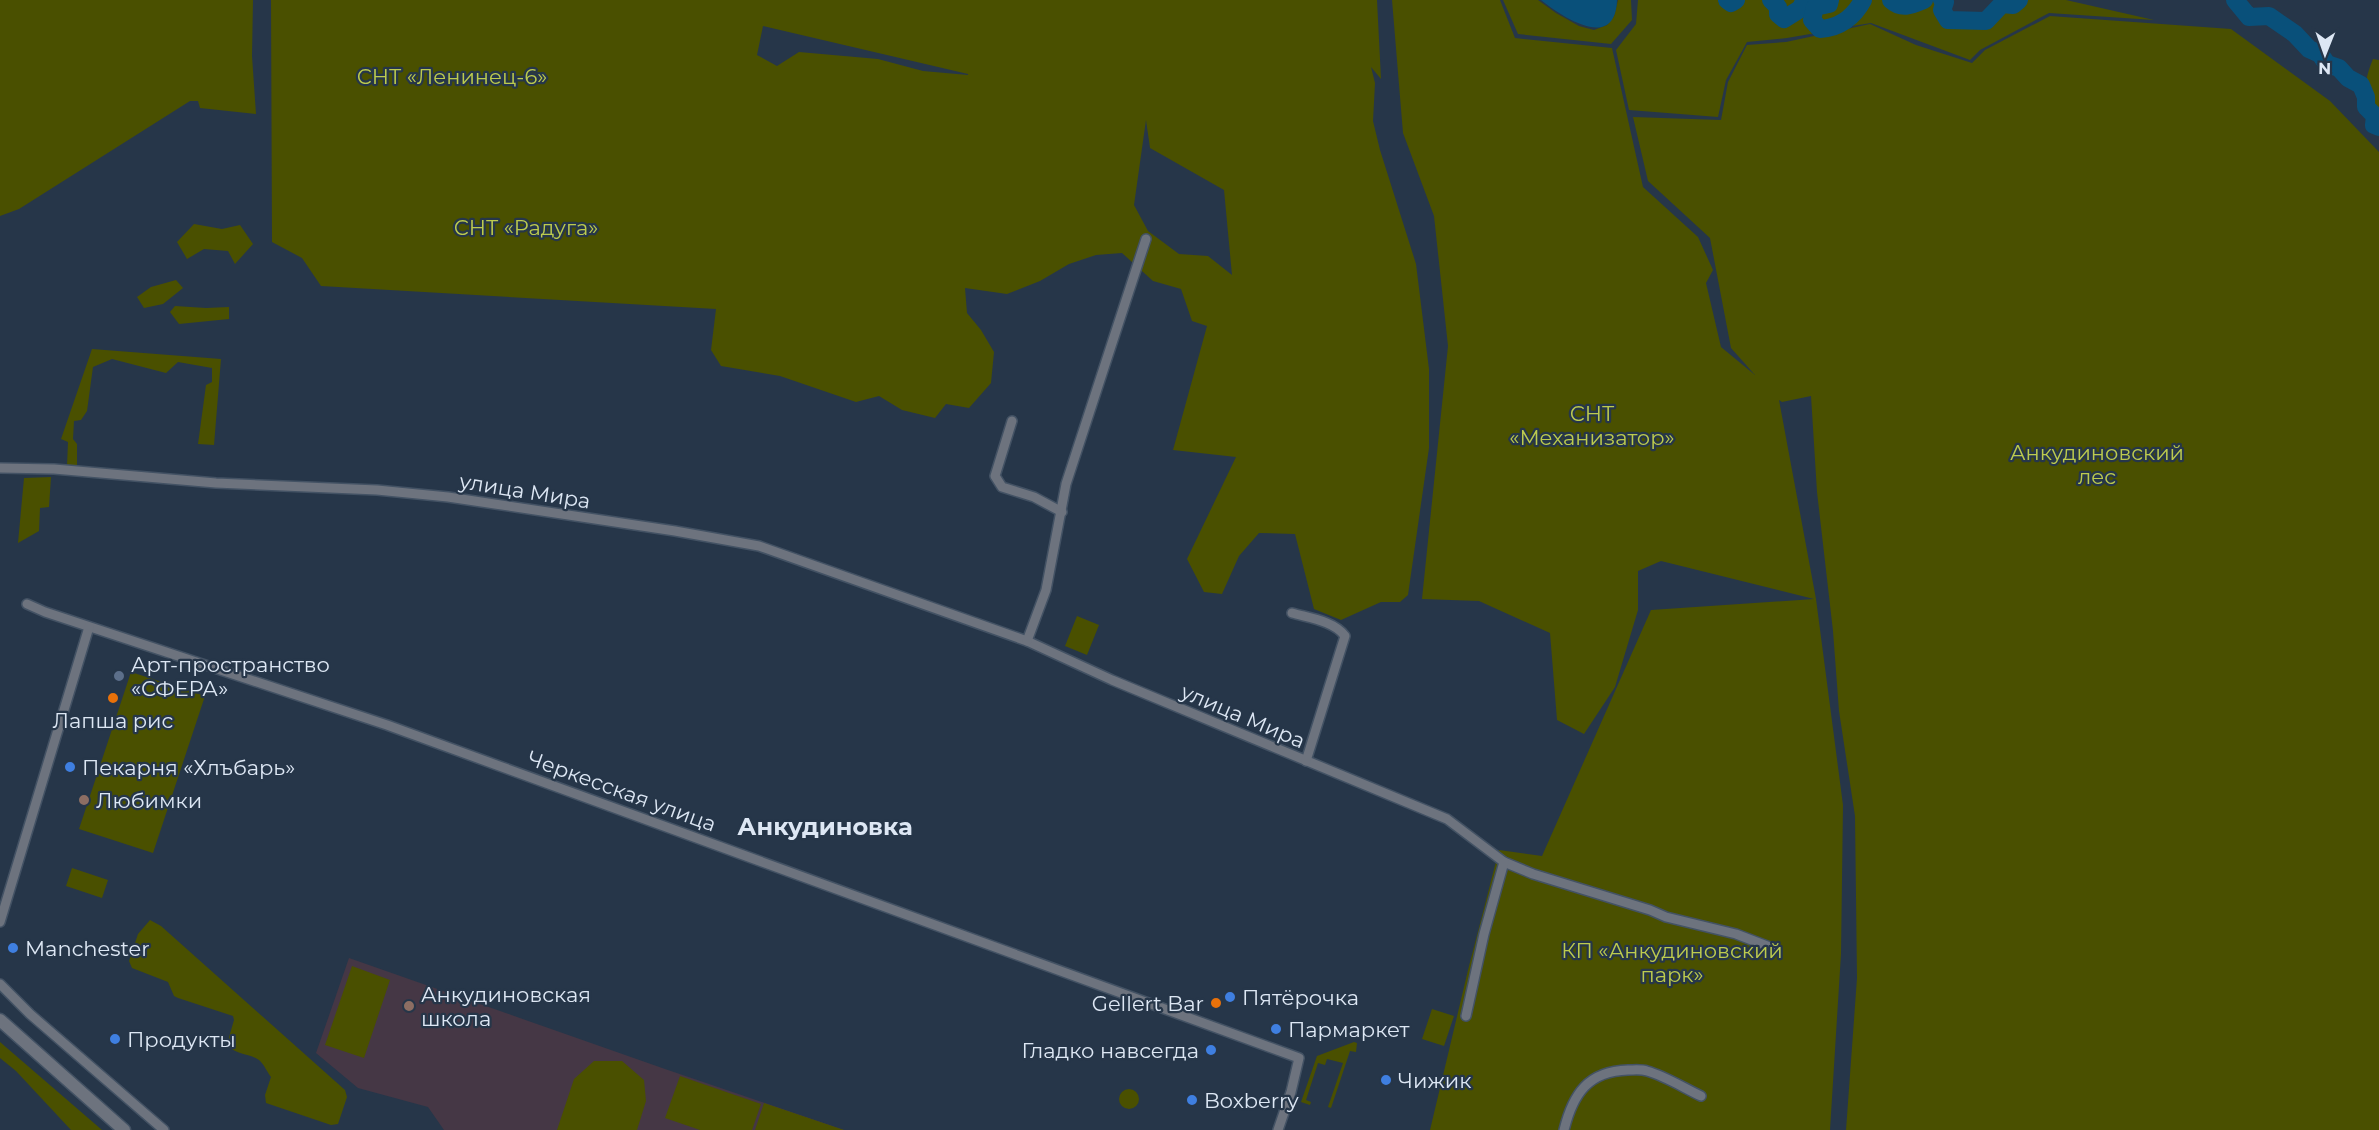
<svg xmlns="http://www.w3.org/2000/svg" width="2379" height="1130" font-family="Montserrat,sans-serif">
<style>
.education{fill:#453745}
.green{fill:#4a5000;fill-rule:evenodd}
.water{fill:#09507a}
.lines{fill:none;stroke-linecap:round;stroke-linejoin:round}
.river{stroke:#09507a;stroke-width:18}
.minor-casing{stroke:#435264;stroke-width:12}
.tertiary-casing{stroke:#435264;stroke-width:15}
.minor{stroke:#6d737e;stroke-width:9}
.tertiary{stroke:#6d737e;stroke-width:12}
.service-dot{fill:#5c6f8a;stroke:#263649;stroke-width:2}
.food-dot{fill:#e8710a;stroke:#263649;stroke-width:2}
.shop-dot{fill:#3f7fe0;stroke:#263649;stroke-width:2}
.education-dot{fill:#8d6e63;stroke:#263649;stroke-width:2}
.labels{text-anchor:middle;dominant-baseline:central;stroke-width:4.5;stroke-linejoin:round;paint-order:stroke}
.park-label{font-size:21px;fill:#bdcb4e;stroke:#263649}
.street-label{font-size:21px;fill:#dde7f4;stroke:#263649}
.poi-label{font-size:21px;fill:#dde7f4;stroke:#263649;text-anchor:start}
.quarter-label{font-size:24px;font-weight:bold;fill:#dde7f4;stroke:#263649}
</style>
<rect width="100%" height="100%" fill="#263649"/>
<!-- education -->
<path class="education" d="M349,958L665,1069L844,1130H444L428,1107L358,1088L316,1053Z"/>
<!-- green -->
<g class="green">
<path d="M0,0H253L252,56L256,114L200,108L198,101H190L19,209L0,216Z"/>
<path d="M271,0H1377L1381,79L1371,67L1375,83L1373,121L1380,150L1416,264L1429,369V448L1408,595L1400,602H1381L1341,620L1314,609L1295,534L1259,533L1239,556L1222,594L1204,592L1187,559L1236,457L1173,450L1207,326L1192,321L1181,289L1153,281L1122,253L1096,255L1069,264L1040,281L1007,294L965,288L967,313L981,330L994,352L991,383L969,408L946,404L935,418L902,410L879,396L856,402L780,376L721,366L711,350L716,309L321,286L302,258L272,242ZM763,26L968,74V75L923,71L878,59L799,52L777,66L757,55ZM1146,120L1150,148L1224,190L1232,275L1208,256L1179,254L1148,231L1134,205Z"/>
<path d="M1392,0H1500L1515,38L1612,48L1643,187L1698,237L1713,270L1706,283L1721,347L1755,375L1731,348L1710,238L1648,181L1633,117L1721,120L1728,82L1747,45L1786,42L1870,24L1916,45L1972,63L1985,50L2050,16L2231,29L2330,101L2379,152V1130H1846L1857,978L1855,816L1839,711L1833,631L1817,492L1811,396L1782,402L1779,400L1816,599L1843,805L1841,954L1830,1130H1430L1469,966L1499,850L1542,856L1651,610L1814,599L1661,561L1638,571V610L1615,687L1584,734L1557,720L1550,633L1479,601L1422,599L1448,346L1434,216L1403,133Z"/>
<path d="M1503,0H1538L1556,13L1579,26L1594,30L1607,25L1614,16L1618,0H1631L1632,20L1611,44L1518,34Z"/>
<path d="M1638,0H1722L1730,7L1738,4L1740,0H1764L1774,8V15L1782,23L1798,15L1810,0H1822L1810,7L1808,23L1816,33L1787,38L1747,42L1726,80L1718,117L1629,110L1616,50L1636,24Z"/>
<path d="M1776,0H1800L1796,6L1784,11L1783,6Z"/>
<path d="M1834,0H1858L1852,11L1829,24L1819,18L1821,10L1834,6Z"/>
<path d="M1869,0H1886C1904,16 1913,10 1932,1L1941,3L1939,12L1945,23L1987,24L2004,8H2015L2024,0H2066L2154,20L2049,13L1980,50L1970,60L1871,23L1840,28L1863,11Z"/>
<path d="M2373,59L2379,60V112C2362,93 2364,81 2373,59Z"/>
<path d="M194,224L222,229L240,225L253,244L235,264L228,251L204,249L187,259L177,242Z"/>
<path d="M176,280L183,288L163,304L144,308L137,297L151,287Z"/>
<path d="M175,306L206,308L229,307V319L179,324L170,312Z"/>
<path d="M92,349L221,359L214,445L198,444L206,385L212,382V368L178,362L166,373L112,359L93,367L87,411L81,420L74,421L73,439L77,444V465L67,466L68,442L61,439Z"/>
<path d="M51,477L49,507L40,508L39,531L18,543L24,478Z"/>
<path d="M1077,616L1099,625L1087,655L1065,646Z"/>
<path d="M131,672L205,696L153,853L79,829Z"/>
<path d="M72,868L108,880L102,898L66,886Z"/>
<path d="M150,920L161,926L345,1090L347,1097L338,1124L331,1125L266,1103L265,1095L271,1077C267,1072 264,1064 259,1060C249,1053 234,1055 227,1044L234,1020L233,1016L178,998L174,996L168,982L132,968L129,961L138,934Z"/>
<path d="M352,966L390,980L364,1058L325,1045Z"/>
<path d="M1432,1009L1454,1016L1444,1046L1422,1039Z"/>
<path d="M0,1042L102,1130H71L16,1071L0,1058Z"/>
<path d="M1354,1042L1357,1043L1356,1052L1350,1051L1331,1108L1328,1107L1343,1063L1327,1059L1325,1065L1318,1063L1306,1100L1311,1102L1310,1105L1301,1102L1317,1056Z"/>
<path d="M594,1061H622L644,1080L646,1101L637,1130H557L574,1079Z"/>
<path d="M680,1076L761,1104L752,1130H700L665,1118Z"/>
<circle cx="1129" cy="1099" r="10"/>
<path d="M764,1103L844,1130H755Z"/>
</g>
<!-- water -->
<path class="water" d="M1541,0H1617C1615,53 1561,16 1541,0Z"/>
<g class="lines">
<!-- river -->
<g class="river">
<path d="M1727,0L1731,3L1736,0"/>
<path d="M1771,0L1778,7V14L1784,19L1800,9L1805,0"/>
<path d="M1830,0L1829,4L1815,7L1812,20L1820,29C1839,28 1854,17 1863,0"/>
<path d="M1891,0C1902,10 1912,5 1924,0"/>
<path d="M1942,0L1945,2L1942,10L1948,20L1986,21L2002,4L2013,5L2019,0"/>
<path d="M2235,0L2249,17L2269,16L2295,34L2309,49L2320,54L2327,64L2339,68L2348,78L2361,85L2366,97V107L2375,116L2374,125L2379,127"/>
</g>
<defs>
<g id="minor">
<path d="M1012,421L995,476L1002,487L1034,497L1062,512"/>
<path d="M0,468L54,469L216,483L377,490L448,497L675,531L759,546L1027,641L1112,680L1447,819L1504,862L1533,874L1650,910L1666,917L1736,934L1775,949"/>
<path d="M27,604L45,612L387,725L1299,1058L1291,1092L1278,1130"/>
<path d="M1292,613C1309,618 1334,621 1345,636L1306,761"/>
<path d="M1027,641L1046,590L1066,484L1146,239"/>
<path d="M0,922L89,627"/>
<path d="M0,984L30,1014L164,1130"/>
<path d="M1466,1016L1484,934L1504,862"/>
<path d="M1564,1130C1573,1094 1588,1071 1628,1070C1634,1070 1641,1069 1647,1071C1665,1076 1684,1088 1701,1096"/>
</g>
<path id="tertiary" d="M0,1020L124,1130"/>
</defs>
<!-- minor casing -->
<use href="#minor" class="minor-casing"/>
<!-- tertiary casing -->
<use href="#tertiary" class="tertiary-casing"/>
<!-- minor -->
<use href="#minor" class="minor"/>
<!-- tertiary -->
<use href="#tertiary" class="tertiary"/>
</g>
<!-- markers -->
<circle class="service-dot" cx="119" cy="676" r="6"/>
<g class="food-dot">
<circle cx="113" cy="698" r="6"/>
<circle cx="1216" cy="1003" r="6"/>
</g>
<g class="shop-dot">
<circle cx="70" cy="767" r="6"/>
<circle cx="13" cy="948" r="6"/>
<circle cx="1230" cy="997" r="6"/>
<circle cx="1276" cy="1029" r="6"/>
<circle cx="115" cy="1039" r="6"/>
<circle cx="1211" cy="1050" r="6"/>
<circle cx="1386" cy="1080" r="6"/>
<circle cx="1192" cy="1100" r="6"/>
</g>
<g class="education-dot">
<circle cx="84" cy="800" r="6"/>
<circle cx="409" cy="1006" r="6"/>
</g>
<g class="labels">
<!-- park labels -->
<g class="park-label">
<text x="452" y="76">СНТ «Ленинец-6»</text>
<text x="526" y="227">СНТ «Радуга»</text>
<text x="1592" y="413">СНТ<tspan x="1592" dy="24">«Механизатор»</tspan></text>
<text x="2097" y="452">Анкудиновский<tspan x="2097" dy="24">лес</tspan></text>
<text x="1672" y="950">КП «Анкудиновский<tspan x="1672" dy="24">парк»</tspan></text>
</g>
<!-- street labels -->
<g class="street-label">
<text transform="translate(525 491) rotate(9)">улица Мира</text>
<text transform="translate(1243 716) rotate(23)">улица Мира</text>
<text transform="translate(622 791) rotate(20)">Черкесская улица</text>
</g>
<!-- poi labels -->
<g class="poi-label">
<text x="131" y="664">Арт-пространство<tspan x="131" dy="24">«СФЕРА»</tspan></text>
<text x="113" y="720" text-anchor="middle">Лапша рис</text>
<text x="82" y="767">Пекарня «Хлъбарь»</text>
<text x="96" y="800">Любимки</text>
<text x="25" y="948">Manchester</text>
<text x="421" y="994">Анкудиновская<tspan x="421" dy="24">школа</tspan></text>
<text x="1242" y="997">Пятёрочка</text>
<text x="1204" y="1003" text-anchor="end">Gellert Bar</text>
<text x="1288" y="1029">Пармаркет</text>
<text x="127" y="1039">Продукты</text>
<text x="1199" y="1050" text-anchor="end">Гладко навсегда</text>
<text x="1398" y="1080">Чижик</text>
<text x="1204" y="1100">Boxberry</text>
</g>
<!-- quarter labels -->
<g class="quarter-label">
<text x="825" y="826">Анкудиновка</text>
</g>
</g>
<!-- north arrow -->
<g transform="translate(2325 54) rotate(181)" stroke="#263649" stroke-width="4.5" paint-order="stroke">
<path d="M0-4.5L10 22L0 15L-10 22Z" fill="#dde7f4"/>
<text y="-9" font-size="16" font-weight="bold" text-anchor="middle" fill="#dde7f4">N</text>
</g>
</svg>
